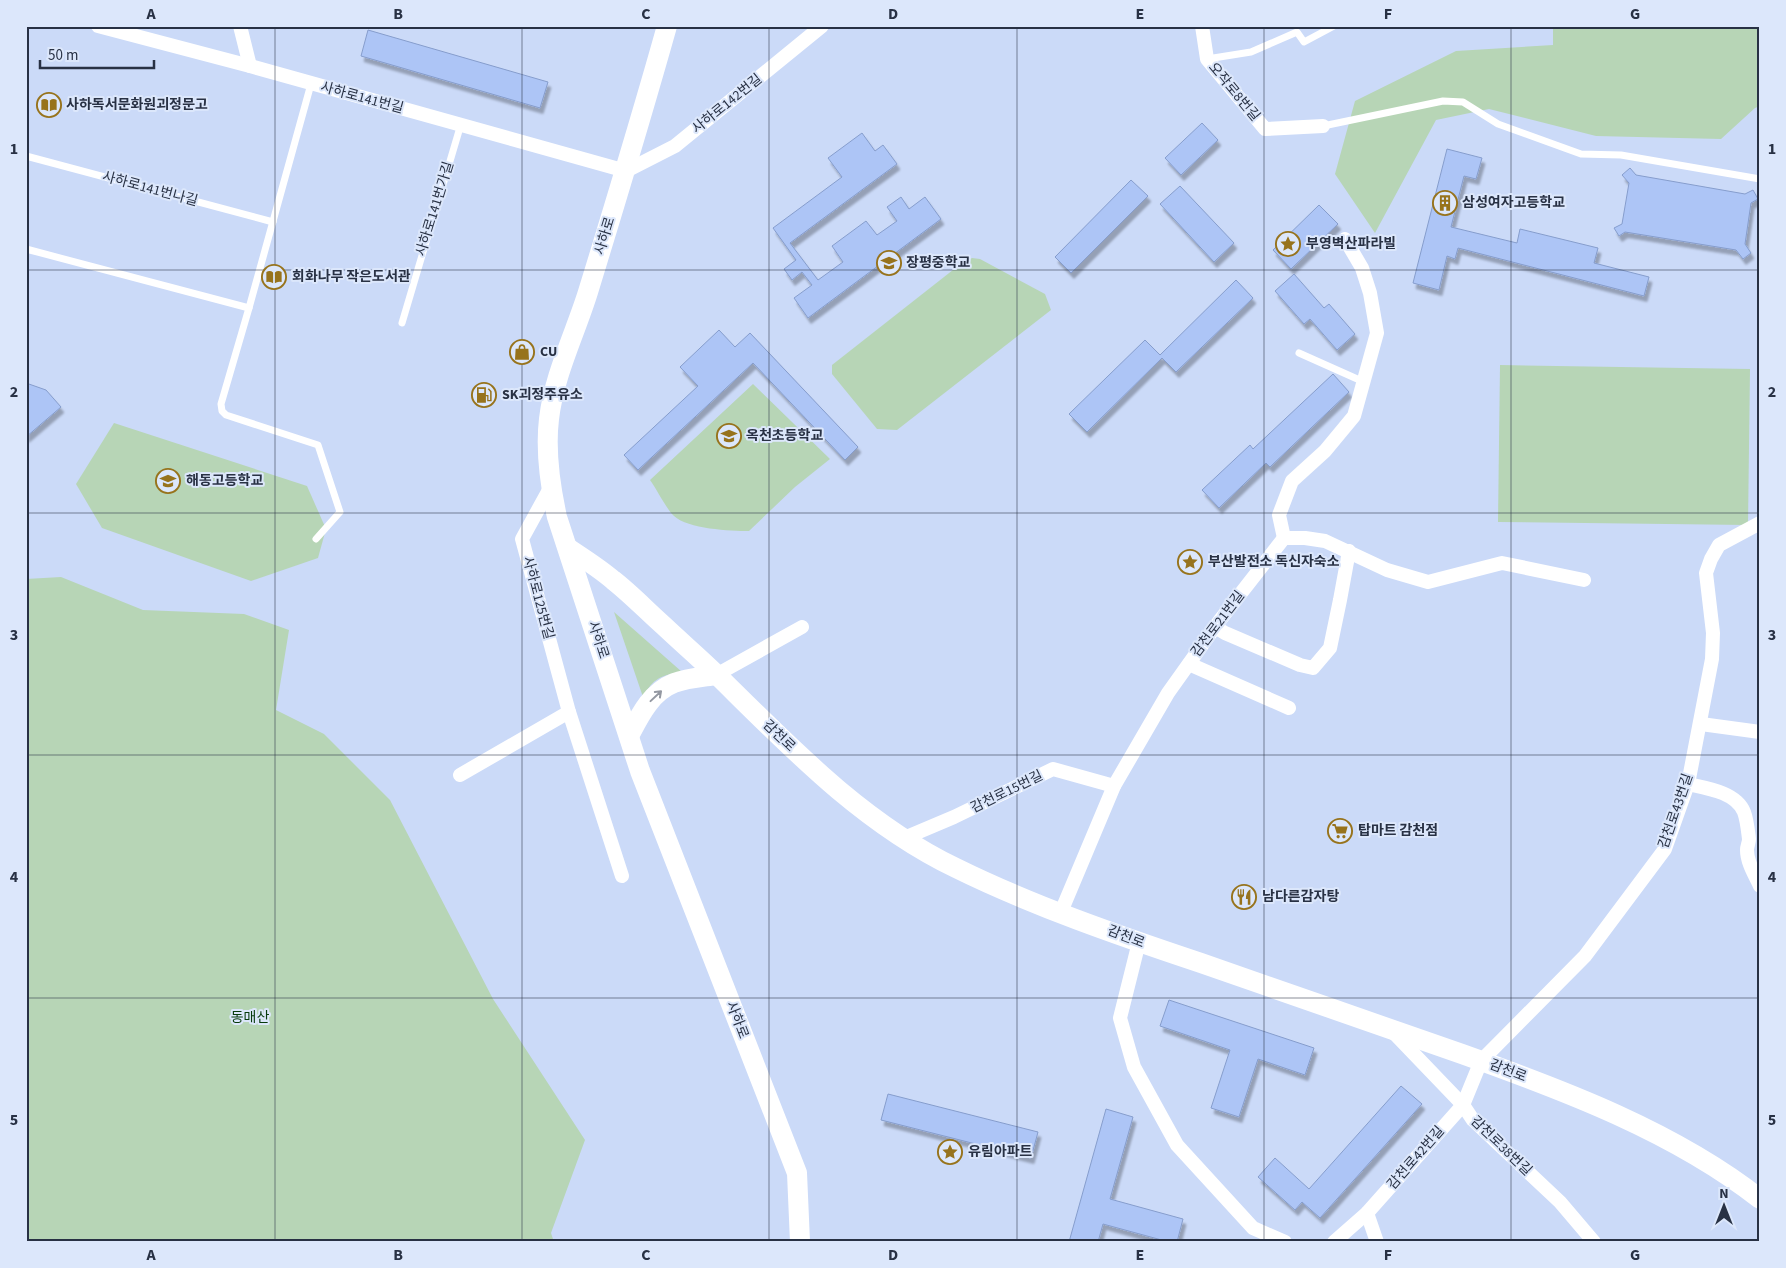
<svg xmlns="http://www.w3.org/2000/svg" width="1786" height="1268" font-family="'Source Sans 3','Noto Sans KR',sans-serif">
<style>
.green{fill:#b7d5b6}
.building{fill:#adc5f6;stroke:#869dcc;filter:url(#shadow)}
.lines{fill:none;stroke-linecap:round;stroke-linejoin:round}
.lane{stroke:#fff;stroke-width:7}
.street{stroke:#fff;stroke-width:14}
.secondary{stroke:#fff;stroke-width:20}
.oneway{stroke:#9498a2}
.grid{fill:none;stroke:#283144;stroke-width:1;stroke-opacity:0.55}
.labels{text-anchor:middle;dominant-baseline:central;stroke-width:4;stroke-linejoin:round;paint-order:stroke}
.street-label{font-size:14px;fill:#283144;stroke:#dce7fb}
.poi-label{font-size:14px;font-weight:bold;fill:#283144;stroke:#dce7fb;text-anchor:start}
.park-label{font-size:14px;fill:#073b0c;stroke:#dce7fb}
.neatline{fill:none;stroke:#283144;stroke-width:2}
.grid-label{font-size:16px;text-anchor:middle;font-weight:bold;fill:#283144}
</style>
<defs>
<filter id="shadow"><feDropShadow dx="3" dy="5.5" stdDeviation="1" flood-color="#0004"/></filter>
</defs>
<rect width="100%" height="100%" fill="#cbdaf8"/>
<!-- green -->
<g class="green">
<path d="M1553,26H1760V106L1755,108L1721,139L1596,136L1489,109L1436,120L1375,233L1335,174L1355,101L1456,51L1553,45Z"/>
<path d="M972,258L980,259L1045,294L1051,310L897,430L877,429L832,374V365L958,266Z"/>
<path d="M1500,365L1750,369L1748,525L1498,522Z"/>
<path d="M753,384L830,459L795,487L749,531C730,531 688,529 674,516C667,510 656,488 650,480Z"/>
<path d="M114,423L307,486L326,529L318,558L251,581L102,528L76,484Z"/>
<path d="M61,577L143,610L244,614L289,630L276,710L324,734L390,800L493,999L585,1140L551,1233L554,1242H26V579Z"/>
<path d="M614,612L682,672C662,675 653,678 643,697Z"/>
</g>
<!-- building -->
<g class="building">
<path d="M368,30L548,82L540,108L361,56Z"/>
<path d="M1202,123L1218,140L1181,175L1165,158Z"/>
<path d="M862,133L875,151L883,145L897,164L790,243L818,280L843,262L832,246L866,221L877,235L897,221L887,207L901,197L909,209L925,197L941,219L808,318L794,298L812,285L802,272L792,280L784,269L796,260L773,228L842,177L828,158Z"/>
<path d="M1447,149L1482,158L1476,179L1464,176L1451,227L1517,243L1520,229L1598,248L1594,263L1649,277L1644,296L1458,248L1455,259L1447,256L1439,290L1413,283Z"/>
<path d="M1630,168L1636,175L1745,194L1753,190L1758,199L1751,203L1745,244L1751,253L1743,259L1736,250L1625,232L1619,236L1614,228L1622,224L1629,183L1622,175Z"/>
<path d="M1131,180L1148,196L1071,273L1055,257Z"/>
<path d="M1180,186L1234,243L1214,262L1160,204Z"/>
<path d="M1319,205L1338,224L1291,269L1273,250Z"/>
<path d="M1294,274L1324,308L1329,304L1355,334L1337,350L1310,319L1304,324L1275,291Z"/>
<path d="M1236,280L1253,298L1176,372L1162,358L1087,432L1069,414L1145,340L1160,355Z"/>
<path d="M719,330L735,347L750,333L858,447L845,460L753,363L638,470L624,455L698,386L680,367Z"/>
<path d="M1333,374L1349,392L1270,467L1266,463L1219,508L1202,490L1250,445L1253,449Z"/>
<path d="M26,383L46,390L61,407L26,437Z"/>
<path d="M1169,1000L1314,1048L1305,1075L1258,1059L1239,1117L1211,1108L1230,1050L1160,1026Z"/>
<path d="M1401,1086L1422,1104L1320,1218L1302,1202L1295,1210L1258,1177L1275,1158L1309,1189Z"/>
<path d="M888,1094L1038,1132L1031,1158L881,1120Z"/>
<path d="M1106,1109L1133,1117L1110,1199L1183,1219L1177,1242H1169L1103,1224L1098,1242H1069Z"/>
</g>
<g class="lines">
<!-- lane -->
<g class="lane">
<path d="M1207,59L1251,52L1297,32L1304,42L1334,26"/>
<path d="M311,84L249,308L221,404L222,411L226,415L318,445L340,512L316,539"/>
<path d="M1323,126L1443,101L1463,102L1498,124L1581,154L1621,155L1760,179"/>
<path d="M26,156L273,222"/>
<path d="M26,249L249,308"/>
<path d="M402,323L461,124"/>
<path d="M1299,353L1364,382"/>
</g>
<!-- street -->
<g class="street">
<path d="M98,26L250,66L626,171L675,146L822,26"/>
<path d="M240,26L250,66"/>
<path d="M1202,26L1207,59L1265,129L1323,126"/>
<path d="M1284,538L1279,515L1292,481L1325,451L1354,416L1377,333L1370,293L1362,268L1345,239"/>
<path d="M1215,627L1225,633L1300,665L1313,668L1330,648L1340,600L1349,551"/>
<path d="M1189,664L1289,708"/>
<path d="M716,675L802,627"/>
<path d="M569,712L622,876"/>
<path d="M1701,724L1760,732"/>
<path d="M460,775L569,712L522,539L550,488"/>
<path d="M1688,784C1706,788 1736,792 1744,812C1747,820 1748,831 1749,839C1749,843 1747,846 1747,850C1747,863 1755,875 1760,886"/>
<path d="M902,839L954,817L1053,769L1114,786"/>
<path d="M1061,912L1114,786L1168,693L1220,620L1284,538H1305L1325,541L1387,570L1428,582L1502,563L1584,580"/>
<path d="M1139,942L1120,1018L1134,1067L1177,1145L1253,1228L1285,1242"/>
<path d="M1391,1030L1463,1105L1473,1120L1560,1202L1594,1242"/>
<path d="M1367,1213L1377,1242"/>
<path d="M1334,1242L1367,1213L1463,1105L1481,1061L1585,956L1665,849L1688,784L1712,659L1713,633L1706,573L1711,559L1719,545L1760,523"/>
</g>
<!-- secondary -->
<g class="secondary">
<path d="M667,26C642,115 615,204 588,292C575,334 554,375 549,419C545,452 550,485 557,517L640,771L797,1173L800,1242"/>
<path d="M568,548C583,558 599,568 613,580C631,594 647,611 664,626C683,644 702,660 720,678C792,749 864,824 956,868C1033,906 1120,936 1201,963C1288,994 1375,1023 1462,1054C1563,1090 1675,1132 1760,1199"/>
<path d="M629,736C640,715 651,692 674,683C687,678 703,677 716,675"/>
</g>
</g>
<!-- one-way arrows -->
<defs><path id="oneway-shaft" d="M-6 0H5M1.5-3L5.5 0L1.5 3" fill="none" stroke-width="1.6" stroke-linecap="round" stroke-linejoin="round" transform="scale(1.25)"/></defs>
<use class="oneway" href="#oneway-shaft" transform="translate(656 696) rotate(-43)"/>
<!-- grid -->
<path class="grid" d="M275,26V1242M522,26V1242M769,26V1242M1017,26V1242M1264,26V1242M1511,26V1242M26,270H1760M26,513H1760M26,755H1760M26,998H1760"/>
<!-- icons -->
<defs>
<symbol id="library-ring" viewBox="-11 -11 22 22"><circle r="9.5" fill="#dce7fb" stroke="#97731c" stroke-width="1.5"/><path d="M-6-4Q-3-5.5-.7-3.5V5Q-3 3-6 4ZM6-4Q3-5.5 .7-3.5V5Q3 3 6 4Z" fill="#97731c"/></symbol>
<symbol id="building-ring" viewBox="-11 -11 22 22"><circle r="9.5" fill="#dce7fb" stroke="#97731c" stroke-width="1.5"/><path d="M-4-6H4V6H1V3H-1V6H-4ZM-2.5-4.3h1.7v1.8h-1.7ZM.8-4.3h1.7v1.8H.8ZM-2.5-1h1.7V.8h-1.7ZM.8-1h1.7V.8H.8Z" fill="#97731c"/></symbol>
<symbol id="sight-ring" viewBox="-11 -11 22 22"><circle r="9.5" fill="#dce7fb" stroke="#97731c" stroke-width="1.5"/><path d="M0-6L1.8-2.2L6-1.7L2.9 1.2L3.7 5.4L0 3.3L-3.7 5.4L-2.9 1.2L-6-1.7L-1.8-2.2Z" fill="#97731c"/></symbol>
<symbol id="school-ring" viewBox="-11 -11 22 22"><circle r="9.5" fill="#dce7fb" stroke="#97731c" stroke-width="1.5"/><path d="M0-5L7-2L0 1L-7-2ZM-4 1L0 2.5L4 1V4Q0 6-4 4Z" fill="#97731c"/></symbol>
<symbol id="shop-ring" viewBox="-11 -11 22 22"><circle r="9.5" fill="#dce7fb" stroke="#97731c" stroke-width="1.5"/><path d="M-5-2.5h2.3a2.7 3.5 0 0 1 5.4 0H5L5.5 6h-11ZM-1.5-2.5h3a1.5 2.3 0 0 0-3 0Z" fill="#97731c"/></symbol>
<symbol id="fuel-ring" viewBox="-11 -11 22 22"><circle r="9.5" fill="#dce7fb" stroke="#97731c" stroke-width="1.5"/><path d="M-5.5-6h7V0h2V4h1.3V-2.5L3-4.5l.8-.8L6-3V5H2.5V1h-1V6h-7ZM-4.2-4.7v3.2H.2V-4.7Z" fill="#97731c"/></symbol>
<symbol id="supermarket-ring" viewBox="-11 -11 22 22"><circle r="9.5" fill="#dce7fb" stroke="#97731c" stroke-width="1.5"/><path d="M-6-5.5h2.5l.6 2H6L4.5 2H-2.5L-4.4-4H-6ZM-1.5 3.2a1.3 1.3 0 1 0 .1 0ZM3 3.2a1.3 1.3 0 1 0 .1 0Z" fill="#97731c"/></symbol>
<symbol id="restaurant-ring" viewBox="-11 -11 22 22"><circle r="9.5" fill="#dce7fb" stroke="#97731c" stroke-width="1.5"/><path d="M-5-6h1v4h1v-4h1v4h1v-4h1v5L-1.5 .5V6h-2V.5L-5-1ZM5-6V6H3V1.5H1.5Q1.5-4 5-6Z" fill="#97731c"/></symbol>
</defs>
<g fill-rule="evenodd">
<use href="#library-ring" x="35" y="91" width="28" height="28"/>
<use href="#building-ring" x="1431" y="189" width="28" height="28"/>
<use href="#sight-ring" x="1274" y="230" width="28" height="28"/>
<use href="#school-ring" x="875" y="249" width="28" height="28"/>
<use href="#library-ring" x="260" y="263" width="28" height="28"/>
<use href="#shop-ring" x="508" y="338" width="28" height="28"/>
<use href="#fuel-ring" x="470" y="381" width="28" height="28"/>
<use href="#school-ring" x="715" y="422" width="28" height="28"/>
<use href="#school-ring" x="154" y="467" width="28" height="28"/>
<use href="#sight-ring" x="1176" y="548" width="28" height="28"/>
<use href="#supermarket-ring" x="1326" y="817" width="28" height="28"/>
<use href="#restaurant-ring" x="1230" y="883" width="28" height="28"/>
<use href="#sight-ring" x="936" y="1138" width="28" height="28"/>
</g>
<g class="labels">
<!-- street labels -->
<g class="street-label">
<text transform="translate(1234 92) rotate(50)">오작로8번길</text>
<text transform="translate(362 98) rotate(15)">사하로141번길</text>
<text transform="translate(727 104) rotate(-39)">사하로142번길</text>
<text transform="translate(150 189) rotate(15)">사하로141번나길</text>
<text transform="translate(435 209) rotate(-73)">사하로141번가길</text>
<text transform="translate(605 236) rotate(-73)">사하로</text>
<text transform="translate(538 598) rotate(75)">사하로125번길</text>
<text transform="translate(1218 624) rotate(-53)">감천로21번길</text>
<text transform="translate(598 640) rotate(72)">사하로</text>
<text transform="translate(779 736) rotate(44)">감천로</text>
<text transform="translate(1007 792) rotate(-26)">감천로15번길</text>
<text transform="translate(1676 811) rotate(-71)">감천로43번길</text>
<text transform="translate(1126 937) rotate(21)">감천로</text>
<text transform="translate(737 1020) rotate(69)">사하로</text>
<text transform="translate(1508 1071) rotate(21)">감천로</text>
<text transform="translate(1501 1146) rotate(44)">감천로38번길</text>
<text transform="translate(1416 1158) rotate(-49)">감천로42번길</text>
</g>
<!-- poi labels -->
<g class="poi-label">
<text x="66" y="105">사하독서문화원괴정문고</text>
<text x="1462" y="203">삼성여자고등학교</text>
<text x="1306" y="244">부영벽산파라빌</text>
<text x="906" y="263">장평중학교</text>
<text x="292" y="277">회화나무 작은도서관</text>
<text x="540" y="352">CU</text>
<text x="502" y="395">SK괴정주유소</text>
<text x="746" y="436">옥천초등학교</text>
<text x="186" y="481">해동고등학교</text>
<text x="1208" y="562">부산발전소 독신자숙소</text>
<text x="1358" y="831">탑마트 감천점</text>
<text x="1262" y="897">남다른감자탕</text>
<text x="968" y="1152">유림아파트</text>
</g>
<!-- park labels -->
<g class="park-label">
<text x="250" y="1018">동매산</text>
</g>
</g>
<!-- border -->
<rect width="1786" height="1268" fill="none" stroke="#dce7fb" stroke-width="55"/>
<!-- north arrow -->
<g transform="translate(1724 1206)" stroke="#dce7fb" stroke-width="4" paint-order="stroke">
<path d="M0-4L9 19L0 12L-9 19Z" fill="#283144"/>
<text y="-8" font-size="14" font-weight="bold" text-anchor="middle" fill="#283144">N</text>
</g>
<!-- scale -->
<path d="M40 60v8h114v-8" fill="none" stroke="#283144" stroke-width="2.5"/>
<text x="48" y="60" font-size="15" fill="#283144" stroke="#dce7fb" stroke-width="4" paint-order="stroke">50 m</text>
<rect x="28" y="28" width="1730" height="1212" class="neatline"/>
<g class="grid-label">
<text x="151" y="19">A</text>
<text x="398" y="19">B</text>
<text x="646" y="19">C</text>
<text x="893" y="19">D</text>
<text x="1140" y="19">E</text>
<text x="1388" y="19">F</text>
<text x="1635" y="19">G</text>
<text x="14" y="154">1</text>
<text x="1772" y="154">1</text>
<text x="14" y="397">2</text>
<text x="1772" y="397">2</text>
<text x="14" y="640">3</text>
<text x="1772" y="640">3</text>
<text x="14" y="882">4</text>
<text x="1772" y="882">4</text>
<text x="14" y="1125">5</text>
<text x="1772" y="1125">5</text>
<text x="151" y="1260">A</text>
<text x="398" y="1260">B</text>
<text x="646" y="1260">C</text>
<text x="893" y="1260">D</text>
<text x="1140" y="1260">E</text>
<text x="1388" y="1260">F</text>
<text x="1635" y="1260">G</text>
</g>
</svg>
